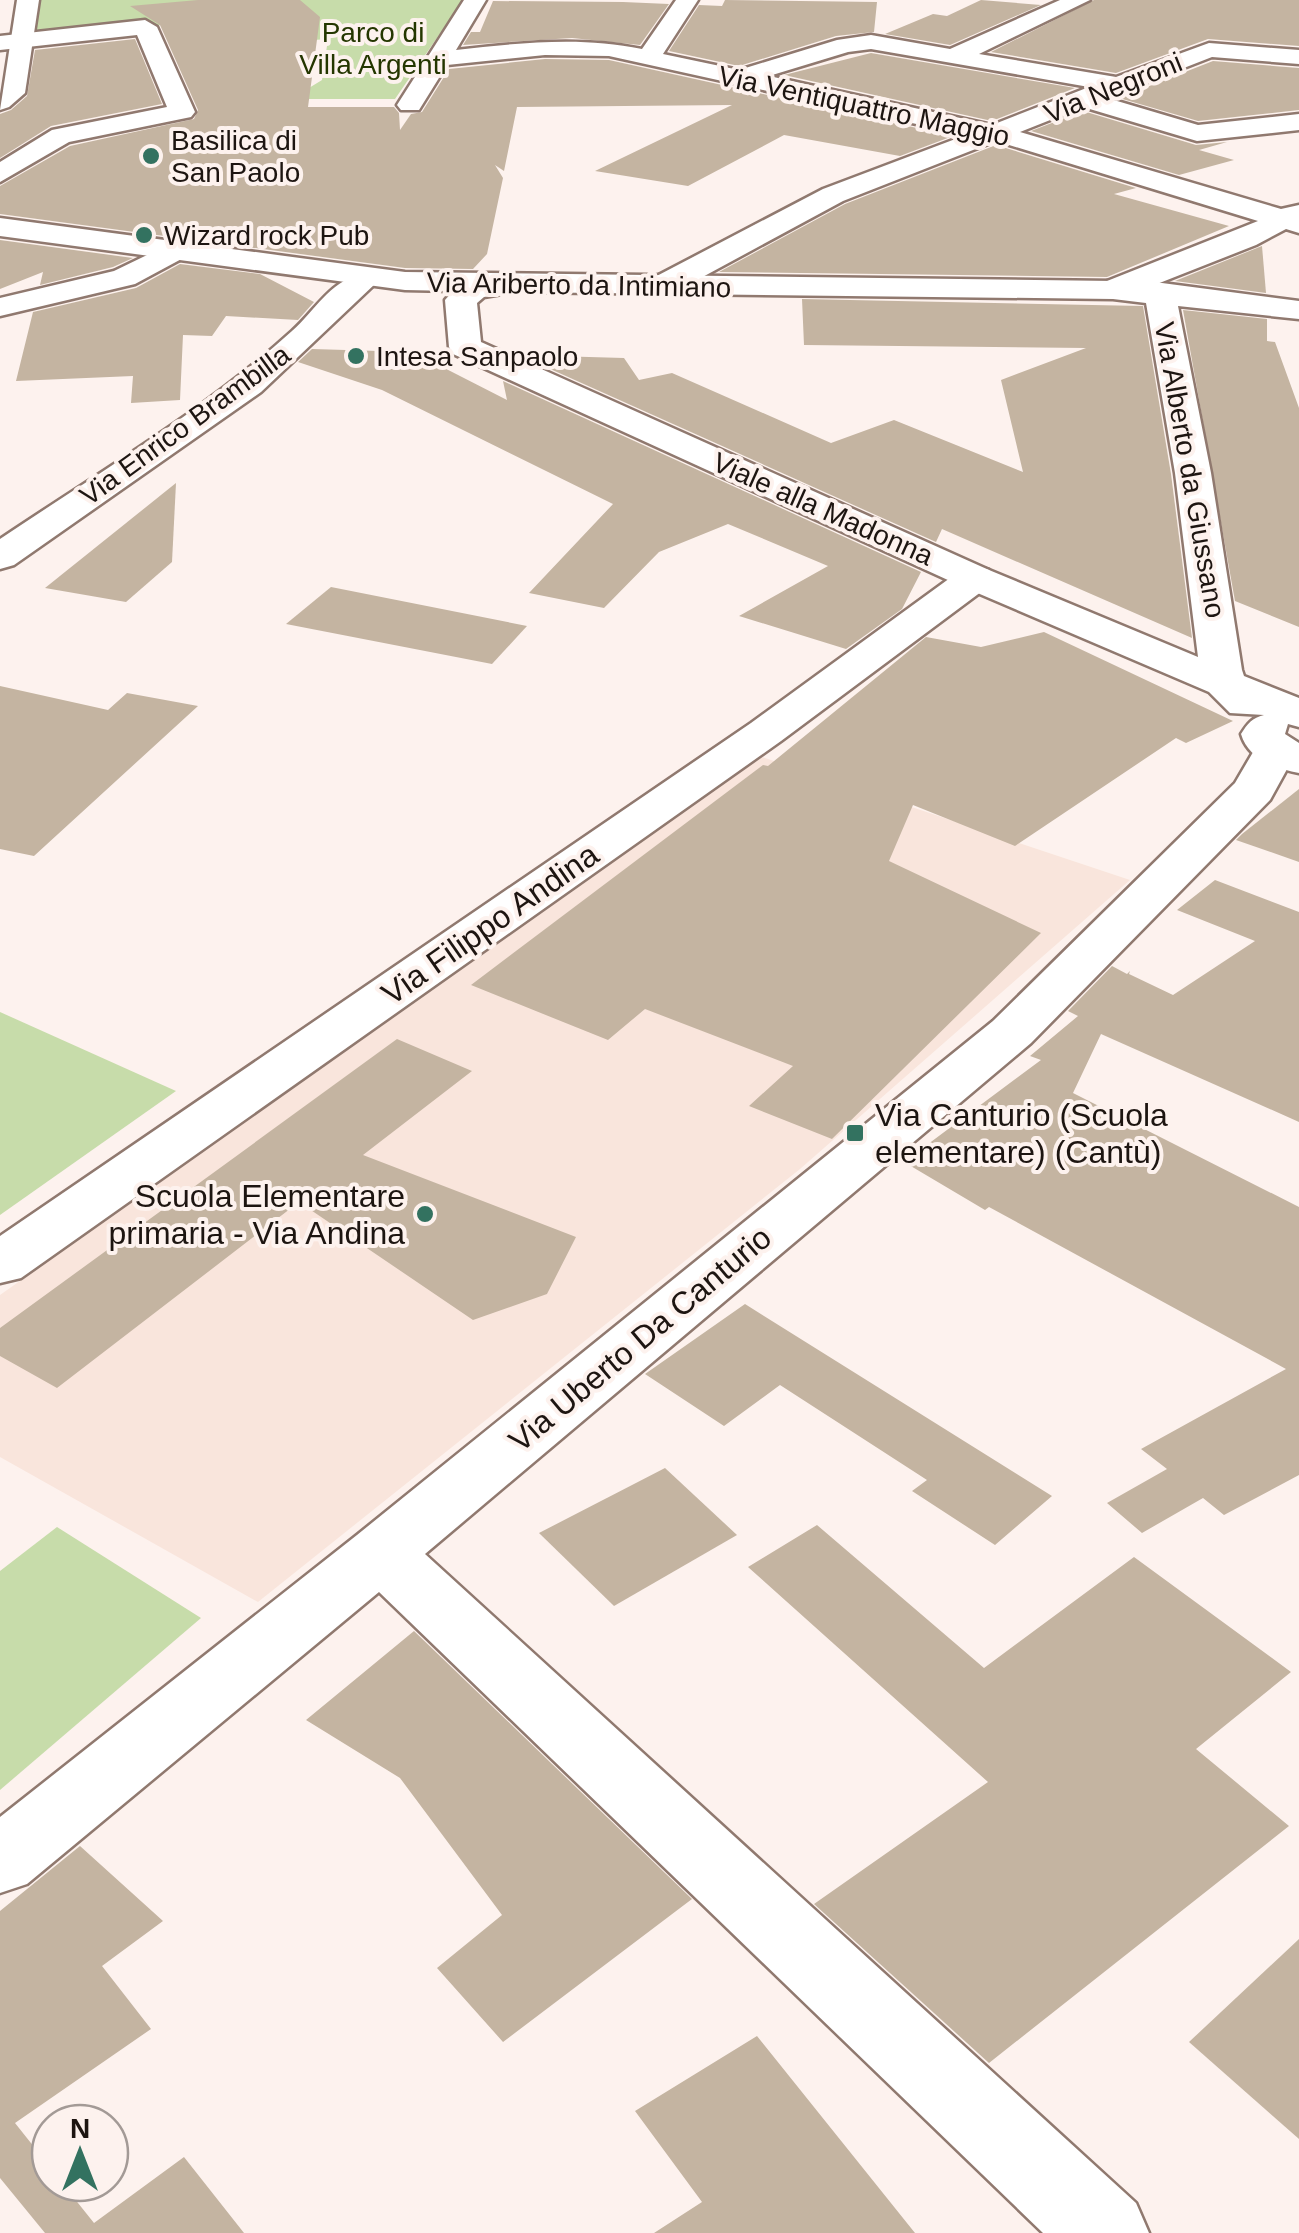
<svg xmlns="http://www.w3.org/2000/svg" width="1299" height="2233" font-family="Arial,sans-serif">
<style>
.built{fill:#f9e5dc}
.green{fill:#c7dcaa}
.building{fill:#c4b4a1}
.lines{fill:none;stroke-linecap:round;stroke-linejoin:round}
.street-casing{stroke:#90796f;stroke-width:5}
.secondary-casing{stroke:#90796f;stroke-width:5}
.street{fill:#fff;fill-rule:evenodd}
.secondary{fill:#fff;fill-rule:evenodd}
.poi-dot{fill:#337260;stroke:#fdf2ee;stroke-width:4}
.labels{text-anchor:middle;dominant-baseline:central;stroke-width:8;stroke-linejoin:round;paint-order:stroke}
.far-park-label{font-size:28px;fill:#243600;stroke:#fdf2ee}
.far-street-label{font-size:28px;fill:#1d1511;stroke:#fdf2ee}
.far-poi-label{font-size:28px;fill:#1d1511;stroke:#fdf2ee;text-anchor:start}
.street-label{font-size:32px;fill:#1d1511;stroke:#fdf2ee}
.poi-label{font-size:32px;fill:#1d1511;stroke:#fdf2ee;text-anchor:start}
</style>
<rect width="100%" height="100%" fill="#fdf2ee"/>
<!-- built -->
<path class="built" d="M753,754L1130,880L800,1169L258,1602L0,1457V1295L405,1009Z"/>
<!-- green -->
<g class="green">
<path d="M36,0H463L395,99H291L322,80L328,39L255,44L246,17L27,38Z"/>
<path d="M0,1012L176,1091L0,1215Z"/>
<path d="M57,1527L201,1618L0,1790V1571Z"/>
</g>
<!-- building -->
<g class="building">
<path d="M198,0H300L320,17L308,107H394L399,113L400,130L411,114L422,112L449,69L545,59L609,60L953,136L900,156L784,135L688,186L595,171L732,105L517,107L504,171L495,165L503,178L487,254L473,269L405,268L0,214V186L70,146L194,119L198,110L160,25L130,6Z"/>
<path d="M725,0L877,2L874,32L836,36L739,66L669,51L699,5L722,6Z"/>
<path d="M981,0L1041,5L950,45L885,34L933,14L947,16Z"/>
<path d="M1094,0H1299V46L1208,39L1116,73L991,52Z"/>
<path d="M493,1L623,2L669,4L640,45L572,38L463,45L471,32H480Z"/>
<path d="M135,39L162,104L51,126L0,158V114L11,110L27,96L35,50Z"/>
<path d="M871,53L1075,88L992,121L784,75Z"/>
<path d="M1213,61L1299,68V110L1198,121L1119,98Z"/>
<path d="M1083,111L1196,145L1227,142L1199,150L1234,160L1179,175L1031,131Z"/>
<path d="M996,145L1136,188L1114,194L1229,226L1107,277L719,272L845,204Z"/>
<path d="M0,240L133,258L113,267L40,285L43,272L0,289Z"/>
<path d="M1262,246L1266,293L1175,281L1257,248Z"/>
<path d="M180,264L260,274L314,302L298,320L226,316L212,336L183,335L180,400L131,403L133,376L16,381L33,312L136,288Z"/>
<path d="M802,299L1143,306L1171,474L1192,638L942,529L936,542L519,355L624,358L639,380L672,373L831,443L894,420L1023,472L1001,380L1086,348L804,345Z"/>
<path d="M1183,310L1267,319V341L1275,342L1299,408V627L1235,601Z"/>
<path d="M312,349L413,352L507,400L503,381L921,572L902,609L846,649L739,616L828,566L728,524L659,552L604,608L529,593L613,504L382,390L298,362Z"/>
<path d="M176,483L172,562L126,602L45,588Z"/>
<path d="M331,587L527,626L492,664L286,624Z"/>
<path d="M1044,632L1233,721L1186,743L1176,738L1015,846L913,805L889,861L1041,933L832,1139L749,1106L793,1066L645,1009L608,1040L471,985L763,765L768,766L926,637L981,647Z"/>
<path d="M0,686L108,710L127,693L198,706L34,856L0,849Z"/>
<path d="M1299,789V862L1236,840L1242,834Z"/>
<path d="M1215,880L1299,912V1122L1101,1034L1073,1093L1299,1207V1475L1224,1515L1203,1498L1142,1533L1107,1503L1167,1469L1141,1449L1286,1369L989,1207L985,1210L904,1162L1041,1060L1030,1056L1078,1016L1068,1011L1112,966L1127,974L1130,971L1129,974L1173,995L1255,941L1177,910Z"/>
<path d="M397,1039L472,1071L363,1155L576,1237L547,1294L473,1320L299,1202L57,1388L0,1356V1328Z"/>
<path d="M745,1304L1052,1496L995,1545L912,1491L927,1480L780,1385L724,1426L645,1374Z"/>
<path d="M665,1468L737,1535L614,1606L539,1533Z"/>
<path d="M817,1525L984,1668L1134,1557L1291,1672L1196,1749L1289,1826L989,2063L814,1904L988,1782L748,1567Z"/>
<path d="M414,1631L692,1899L503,2042L437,1968L502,1915L400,1778L306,1720Z"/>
<path d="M80,1846L163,1921L102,1966L151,2029L15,2123L50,2167V2183H62L94,2223L184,2157L244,2233H45L0,2178V1911Z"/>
<path d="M1299,1939V2139L1189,2042Z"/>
<path d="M757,2036L915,2233H654L702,2202L635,2111Z"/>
</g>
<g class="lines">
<defs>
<g id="street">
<path d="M464,0H486L456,50C519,43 580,36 642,49L676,0H698L663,54L739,70L837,40L871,35L950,49L1060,0H1090L979,54L1116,77L1209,43L1299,50V64L1212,57L1107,98L1198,125L1299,114V130L1197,141L1083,107L1020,132L1281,209L1299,205V233L1286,229L1256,245L1124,297H1102L1098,290L1102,283L1258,221L996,141L843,201L673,293H651L647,286L651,279L823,189L966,135L609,56L545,55L447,65L419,110H401L397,105ZM871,49L1089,87L992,125L769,76L848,52Z"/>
<path d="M145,20L157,27L195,112L191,117L69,142L0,182V162L52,130L167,107L137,35L0,50V36Z"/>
<path d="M176,241L187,244L191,250L187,256L135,284L0,316V298L114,271Z"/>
<path d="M361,274L372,276L376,283L261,392L14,565L0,569V539C98,473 204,411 292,331C315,311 329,282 361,274Z"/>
<path d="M975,566L989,570L995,578L989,586L781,741L21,1278L0,1283V1236L751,723L961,570Z"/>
<path d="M1275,738L1291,742L1297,751L1270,800L1031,1043L425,1554L1136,2203L1149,2233H1043L379,1592L27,1884L0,1893V1817L357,1535L993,1021L1235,783L1259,742Z"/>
</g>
<g id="secondary">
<path d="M17,0H39L25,93L9,107L0,110Z"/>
<path d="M0,218L405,272L1113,281L1162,283L1299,301V319L1178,306L1211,473L1242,670L1244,676L1299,698V727L1288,724L1285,734L1299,743V773C1275,768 1248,759 1241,734C1248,723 1252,718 1264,715L1230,713L1209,692L961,586L453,354L449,347L445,300L453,291L405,290L0,236ZM515,292L1113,299L1146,303L1175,473L1198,657L989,570L481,342L477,303L484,297Z"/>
</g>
</defs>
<!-- street casing -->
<use href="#street" class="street-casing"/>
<!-- secondary casing -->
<use href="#secondary" class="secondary-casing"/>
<!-- street -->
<use href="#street" class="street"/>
<!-- secondary -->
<use href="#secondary" class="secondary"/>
</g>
<!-- markers -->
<g class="poi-dot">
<circle cx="151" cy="156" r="10"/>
<circle cx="144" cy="235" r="10"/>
<circle cx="356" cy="356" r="10"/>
<rect x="845" y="1123" width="20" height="20" rx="5"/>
<circle cx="425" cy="1214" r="10"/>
</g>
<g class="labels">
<!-- far-park labels -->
<g class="far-park-label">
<text x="373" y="32">Parco di<tspan x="373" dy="32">Villa Argenti</tspan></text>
</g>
<!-- far-street labels -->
<g class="far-street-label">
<text transform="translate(1113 88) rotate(-22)">Via Negroni</text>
<text transform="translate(864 106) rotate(12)">Via Ventiquattro Maggio</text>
<text transform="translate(579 285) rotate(1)">Via Ariberto da Intimiano</text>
<text transform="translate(185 425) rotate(-36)">Via Enrico Brambilla</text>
<text transform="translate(1190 470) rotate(80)">Via Alberto da Giussano</text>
<text transform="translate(823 509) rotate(24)">Viale alla Madonna</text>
</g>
<!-- far-poi labels -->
<g class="far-poi-label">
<text x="171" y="140">Basilica di<tspan x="171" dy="32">San Paolo</tspan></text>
<text x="164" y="235">Wizard rock Pub</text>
<text x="376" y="356">Intesa Sanpaolo</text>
</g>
<!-- street labels -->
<g class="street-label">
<text transform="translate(490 924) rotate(-35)">Via Filippo Andina</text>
<text transform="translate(640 1339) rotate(-40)">Via Uberto Da Canturio</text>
</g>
<!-- poi labels -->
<g class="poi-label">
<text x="875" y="1115">Via Canturio (Scuola<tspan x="875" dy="37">elementare) (Cantù)</tspan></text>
<text x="405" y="1196" text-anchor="end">Scuola Elementare<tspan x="405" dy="37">primaria - Via Andina</tspan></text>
</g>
</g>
<!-- north arrow -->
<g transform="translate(80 2153)"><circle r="48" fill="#fdf2ee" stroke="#a39a96" stroke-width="2.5"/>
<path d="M0-8L18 38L0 25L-18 38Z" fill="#337260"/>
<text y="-15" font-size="28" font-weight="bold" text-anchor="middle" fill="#1d1511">N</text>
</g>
</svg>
